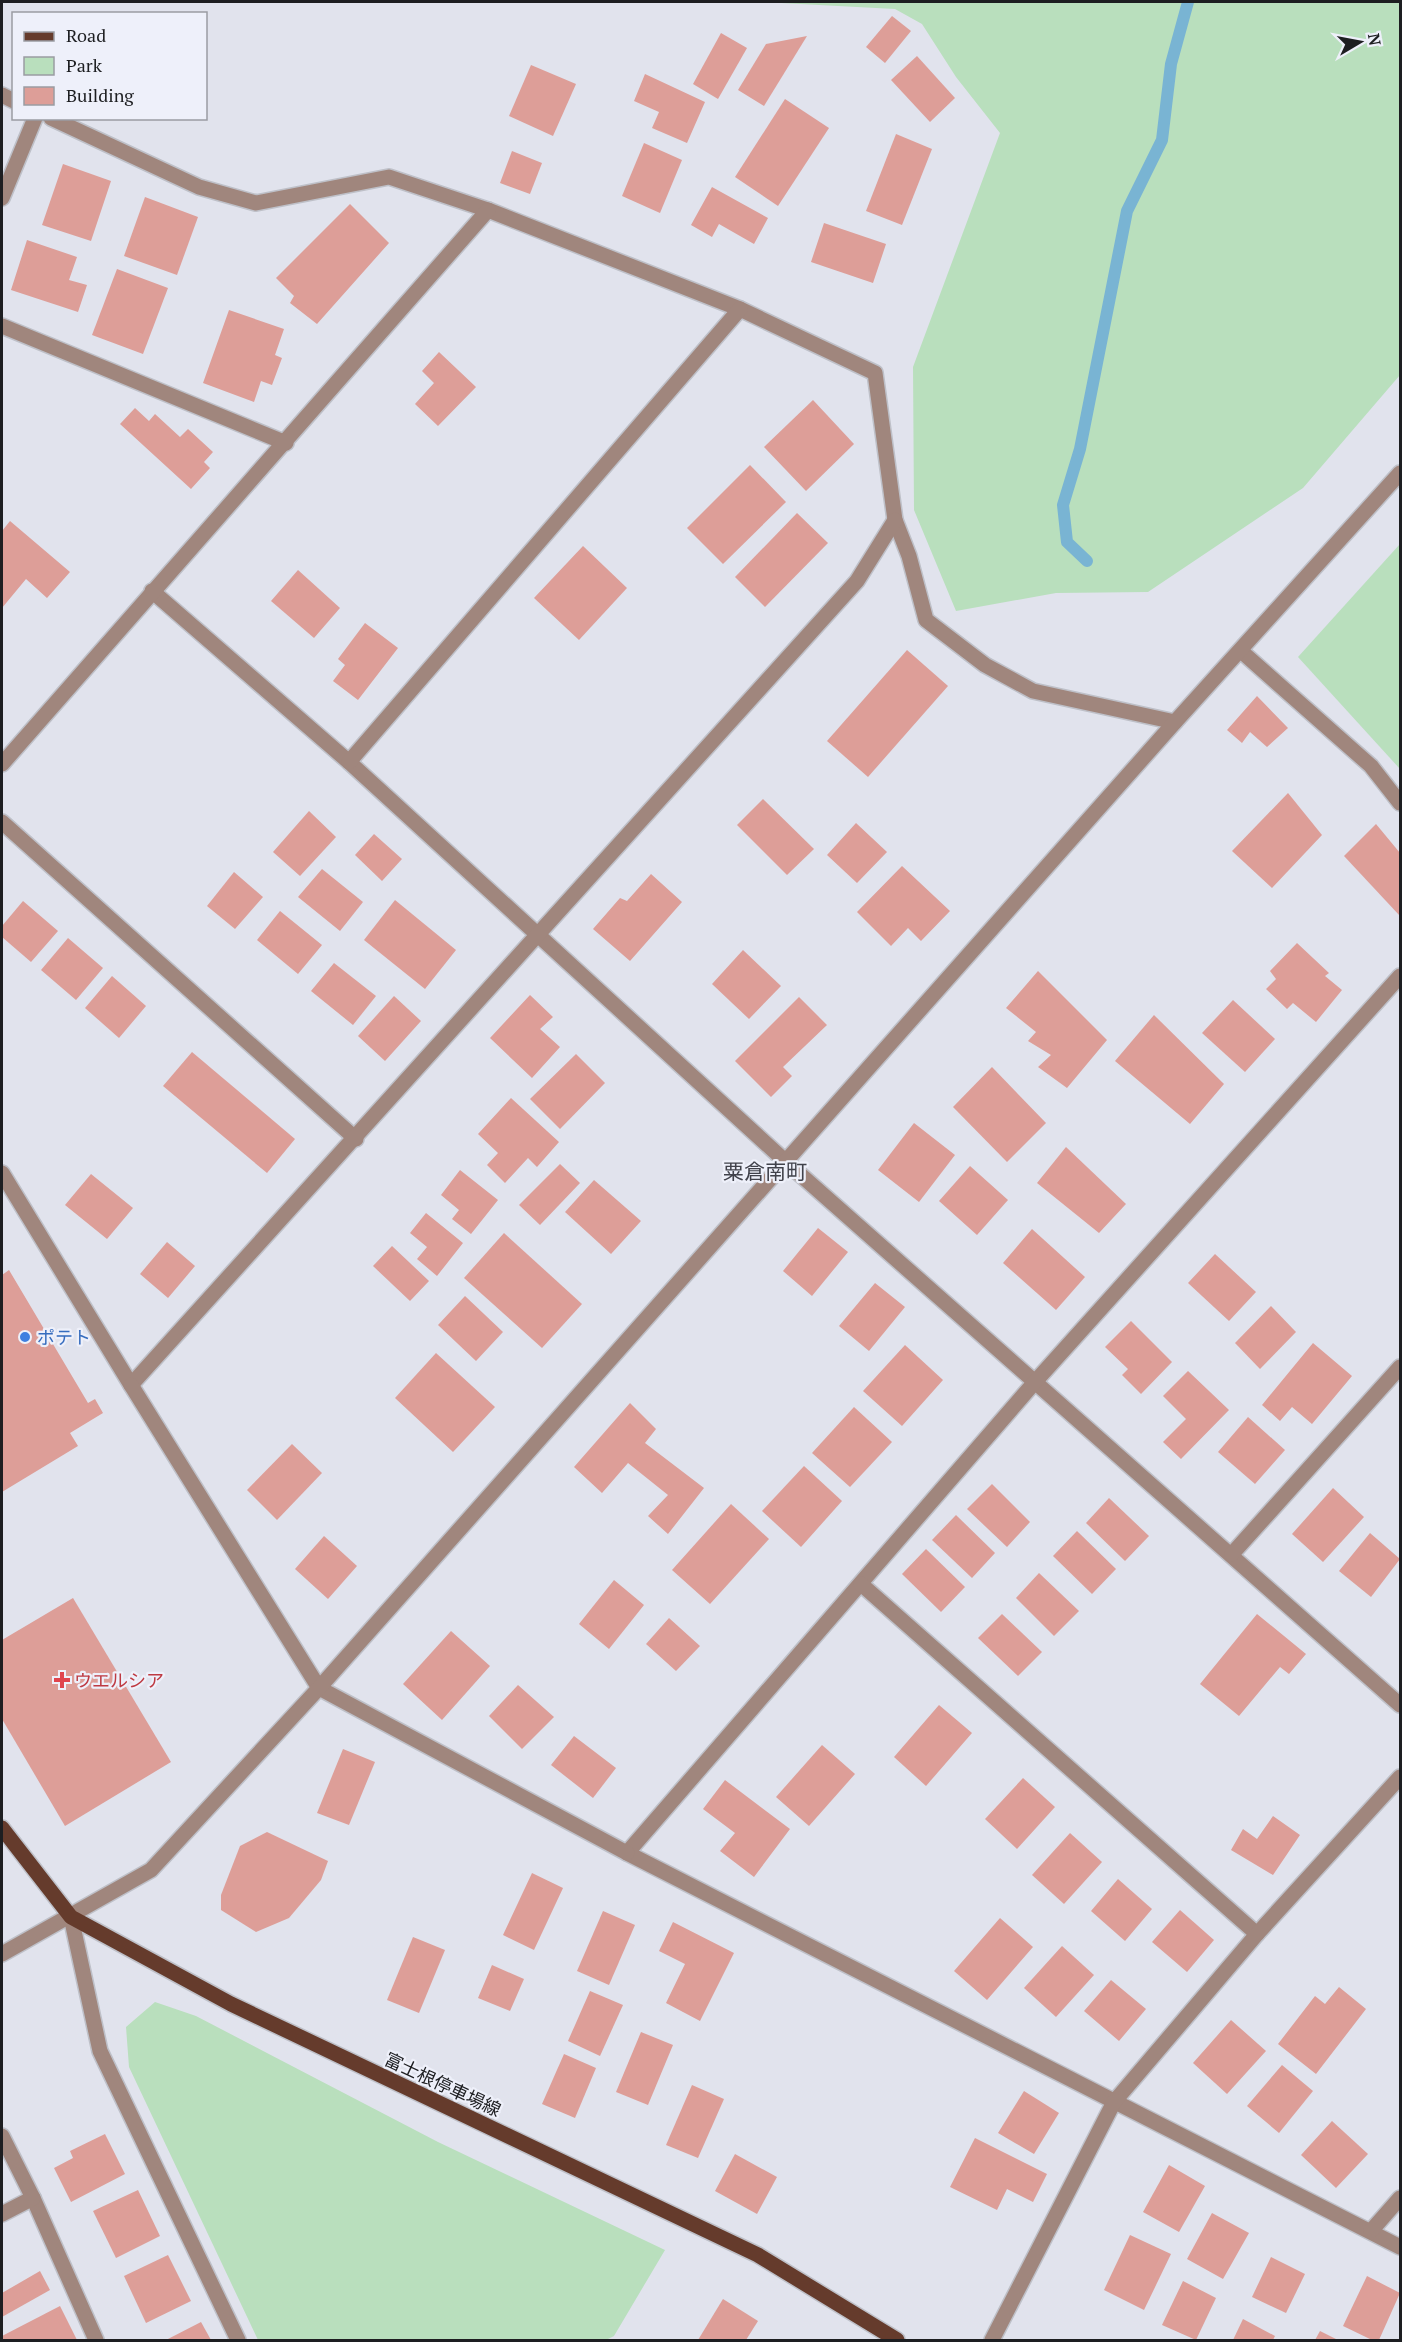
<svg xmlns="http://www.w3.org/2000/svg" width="1402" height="2342" font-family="'PT Serif','Noto Sans JP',serif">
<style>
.green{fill:#b9dfbd}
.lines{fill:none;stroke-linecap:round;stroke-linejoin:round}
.stream{stroke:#79b4d3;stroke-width:12}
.building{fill:#dd9e98}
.minor-casing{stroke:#bec0c8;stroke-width:18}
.major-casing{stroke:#bec0c8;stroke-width:18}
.minor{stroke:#a0867d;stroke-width:15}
.major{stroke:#653b2c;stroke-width:15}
.shop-dot{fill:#3f7fe0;stroke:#eef0fa;stroke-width:2}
.health-dot{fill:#e0444e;stroke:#eef0fa;stroke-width:2}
.labels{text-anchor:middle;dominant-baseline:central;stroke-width:4.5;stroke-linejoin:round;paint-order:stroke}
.shop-label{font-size:18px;fill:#366cbe;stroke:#eef0fa;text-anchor:start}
.health-label{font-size:18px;fill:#be3a42;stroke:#eef0fa;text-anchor:start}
.street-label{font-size:18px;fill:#1d1e21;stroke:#eef0fa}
.quarter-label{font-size:21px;fill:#41424b;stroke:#eef0fa}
</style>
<rect width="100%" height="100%" fill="#e1e3ed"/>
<!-- green -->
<g class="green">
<path d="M760,2H1400V375L1303,488L1148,592L1056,593L956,611L914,510L913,367L1000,133L956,77L922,24L895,9Z"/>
<path d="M1400,544V769L1298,657Z"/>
<path d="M155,2002L196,2016L438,2142L665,2250L614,2336L606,2340H258L129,2067L126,2027Z"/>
</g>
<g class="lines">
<!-- stream -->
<path class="stream" d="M1087,561L1067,542L1063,505L1080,449L1127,211L1162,140L1171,64L1188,2"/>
</g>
<!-- building -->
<g class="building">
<path d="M892,16L911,31L885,63L866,47Z"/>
<path d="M721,33L747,48L718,99L693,84Z"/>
<path d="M807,36L764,106L738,90L766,44Z"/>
<path d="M917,56L955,98L930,122L891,80Z"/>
<path d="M531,65L576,84L553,136L509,116Z"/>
<path d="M645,74L705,102L687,143L652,128L659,112L634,101Z"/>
<path d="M785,99L829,128L778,206L735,177Z"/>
<path d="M896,134L932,149L902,225L866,211Z"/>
<path d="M644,143L682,160L660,213L622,196Z"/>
<path d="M512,151L542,163L530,194L500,183Z"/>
<path d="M63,164L111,181L91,241L42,225Z"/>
<path d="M712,187L768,218L754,244L719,224L712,237L691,225Z"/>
<path d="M145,197L198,217L177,275L124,256Z"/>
<path d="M350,204L389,243L317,324L290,303L294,296L276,278Z"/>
<path d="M824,223L886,244L873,283L811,262Z"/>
<path d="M27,240L77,257L69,280L87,285L78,312L11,290Z"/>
<path d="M117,269L168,288L143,354L92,335Z"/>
<path d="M229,310L284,329L275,355L282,358L272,385L261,381L254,402L203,383Z"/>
<path d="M439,352L476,387L438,426L415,404L434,383L422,371Z"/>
<path d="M813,400L854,444L806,491L764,447Z"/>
<path d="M135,408L149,421L155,414L180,437L188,429L213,452L204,462L210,468L191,489L120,424Z"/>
<path d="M750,465L786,502L723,564L687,528Z"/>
<path d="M797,513L828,543L765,607L735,577Z"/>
<path d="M10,521L70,572L47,598L26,579L2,608V531Z"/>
<path d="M583,546L627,588L579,640L534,598Z"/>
<path d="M298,570L340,608L314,638L271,601Z"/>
<path d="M365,623L398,648L358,700L333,681L345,665L338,659Z"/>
<path d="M907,650L948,686L868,777L827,741Z"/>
<path d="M1257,696L1288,728L1267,747L1250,732L1242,743L1227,730Z"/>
<path d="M1288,793L1322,835L1272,888L1232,851Z"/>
<path d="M763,799L814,849L787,875L737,825Z"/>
<path d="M309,811L336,837L300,876L273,852Z"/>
<path d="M856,823L887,852L857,883L827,855Z"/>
<path d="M1376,824L1400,853V916L1344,856Z"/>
<path d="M374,834L402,859L382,881L355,855Z"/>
<path d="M902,866L950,911L921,941L908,928L891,946L857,912Z"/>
<path d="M322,869L363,902L340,931L298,897Z"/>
<path d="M234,872L263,897L235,929L207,906Z"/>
<path d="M651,874L682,902L630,961L593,929L620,898L627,901Z"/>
<path d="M395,900L456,950L425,989L364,940Z"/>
<path d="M23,901L58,931L31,962L2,937V926Z"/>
<path d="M280,911L322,945L298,974L257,940Z"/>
<path d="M68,938L103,968L76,1000L41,970Z"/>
<path d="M1297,943L1329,973L1325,976L1342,990L1316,1022L1293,1003L1287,1009L1266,989L1276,979L1270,971Z"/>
<path d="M743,950L781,986L749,1019L712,984Z"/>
<path d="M334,963L376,996L353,1025L311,991Z"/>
<path d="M1038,971L1107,1040L1067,1088L1038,1067L1051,1055L1028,1041L1036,1032L1006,1008Z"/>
<path d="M112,976L146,1006L119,1038L85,1008Z"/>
<path d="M530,995L553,1017L540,1029L560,1047L532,1078L490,1038Z"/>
<path d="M394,996L421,1021L385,1061L358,1036Z"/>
<path d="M799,997L827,1025L783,1067L792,1076L771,1097L735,1061Z"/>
<path d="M1233,1000L1275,1039L1245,1072L1202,1033Z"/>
<path d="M1154,1015L1224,1084L1190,1124L1115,1061Z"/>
<path d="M192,1052L295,1139L267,1173L163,1086Z"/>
<path d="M576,1054L605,1083L560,1129L530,1099Z"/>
<path d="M992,1067L1046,1123L1007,1162L953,1107Z"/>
<path d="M511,1098L559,1142L537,1167L528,1158L505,1183L487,1165L498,1153L478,1134Z"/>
<path d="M914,1123L955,1155L919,1202L878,1170Z"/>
<path d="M1066,1147L1126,1204L1099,1233L1037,1183Z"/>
<path d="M560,1164L580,1183L540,1225L519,1205Z"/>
<path d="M970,1166L1008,1200L977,1235L939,1201Z"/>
<path d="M460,1170L498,1200L471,1234L452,1219L459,1210L441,1195Z"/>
<path d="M91,1174L133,1208L107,1239L65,1205Z"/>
<path d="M594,1180L641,1221L611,1254L565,1212Z"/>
<path d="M426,1213L463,1243L437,1276L417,1259L427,1247L410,1233Z"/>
<path d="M818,1228L848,1252L812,1296L783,1271Z"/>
<path d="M1032,1229L1085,1277L1056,1310L1003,1263Z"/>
<path d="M504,1233L582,1304L542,1348L464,1278Z"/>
<path d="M167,1242L195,1266L168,1298L140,1274Z"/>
<path d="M392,1246L429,1281L410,1301L373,1266Z"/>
<path d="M1215,1254L1256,1292L1229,1321L1188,1283Z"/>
<path d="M9,1270L88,1403L95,1399L103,1413L70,1433L78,1446L2,1492V1275Z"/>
<path d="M875,1283L905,1307L869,1351L839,1326Z"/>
<path d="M465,1296L503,1332L476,1361L438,1325Z"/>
<path d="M1271,1306L1296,1332L1260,1369L1235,1343Z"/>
<path d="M1131,1321L1172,1362L1141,1394L1122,1375L1128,1369L1105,1347Z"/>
<path d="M1313,1343L1352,1376L1312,1424L1292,1407L1280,1421L1262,1405Z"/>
<path d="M905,1345L943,1380L902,1426L863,1391Z"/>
<path d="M436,1353L495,1407L453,1452L395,1398Z"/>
<path d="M1188,1371L1229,1410L1181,1459L1163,1442L1186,1419L1163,1396Z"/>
<path d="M630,1403L656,1429L645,1443L704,1488L668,1534L648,1516L668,1495L628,1463L602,1493L574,1467Z"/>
<path d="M854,1407L892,1442L850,1487L812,1453Z"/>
<path d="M1248,1417L1285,1450L1255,1484L1218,1452Z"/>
<path d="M292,1444L322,1473L277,1520L247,1490Z"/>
<path d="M804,1466L842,1501L801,1547L762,1511Z"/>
<path d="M992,1484L1030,1522L1007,1547L967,1509Z"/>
<path d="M1333,1488L1364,1517L1323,1562L1292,1534Z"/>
<path d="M1109,1498L1149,1536L1125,1561L1086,1523Z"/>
<path d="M731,1504L769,1539L710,1604L672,1570Z"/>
<path d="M956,1515L995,1553L972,1578L932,1540Z"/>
<path d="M1077,1531L1116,1569L1092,1594L1053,1556Z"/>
<path d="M1370,1533L1400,1559L1371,1597L1339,1571Z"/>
<path d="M324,1536L357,1566L328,1599L295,1569Z"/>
<path d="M926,1549L965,1587L941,1612L902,1574Z"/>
<path d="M1039,1573L1079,1611L1054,1636L1016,1598Z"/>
<path d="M614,1580L644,1605L609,1649L579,1624Z"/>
<path d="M73,1598L171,1762L65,1826L2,1719V1640Z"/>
<path d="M1002,1614L1042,1652L1018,1676L978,1638Z"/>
<path d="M1257,1614L1306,1654L1289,1674L1280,1667L1239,1716L1200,1684Z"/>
<path d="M669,1618L700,1646L676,1671L646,1644Z"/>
<path d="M451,1631L490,1666L442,1720L403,1684Z"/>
<path d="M518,1685L554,1717L522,1749L489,1716Z"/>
<path d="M939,1705L972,1733L926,1786L894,1757Z"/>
<path d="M574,1736L616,1768L593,1798L551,1765Z"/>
<path d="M822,1745L855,1774L809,1826L776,1797Z"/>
<path d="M343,1749L375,1762L349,1825L317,1813Z"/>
<path d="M1023,1778L1055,1807L1017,1849L985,1819Z"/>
<path d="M725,1780L790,1829L754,1877L720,1851L735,1833L703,1809Z"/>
<path d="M1273,1816L1300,1835L1273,1875L1231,1850L1243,1829L1257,1839Z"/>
<path d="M267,1832L328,1861L321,1880L289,1918L256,1932L221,1910V1895L240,1846Z"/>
<path d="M1070,1833L1102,1862L1064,1904L1032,1875Z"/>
<path d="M532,1873L563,1888L534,1950L503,1935Z"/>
<path d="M1118,1879L1152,1909L1125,1941L1091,1911Z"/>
<path d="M1180,1910L1214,1940L1187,1972L1152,1942Z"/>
<path d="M603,1911L635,1925L609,1985L577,1971Z"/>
<path d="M1000,1918L1033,1947L987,2000L954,1971Z"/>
<path d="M673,1922L734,1953L700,2021L666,2003L685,1964L659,1951Z"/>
<path d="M413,1937L445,1950L419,2013L387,2000Z"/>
<path d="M1062,1946L1094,1975L1056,2017L1024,1988Z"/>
<path d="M492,1965L524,1979L510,2011L478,1998Z"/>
<path d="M1111,1980L1146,2009L1119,2041L1084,2011Z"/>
<path d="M1339,1987L1366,2009L1316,2074L1278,2044L1315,1996L1325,2004Z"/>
<path d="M590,1991L623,2005L600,2056L568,2041Z"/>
<path d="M1231,2020L1266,2051L1227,2094L1193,2063Z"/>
<path d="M641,2032L673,2045L648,2105L616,2092Z"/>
<path d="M564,2054L596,2068L575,2118L542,2104Z"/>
<path d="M1282,2065L1313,2091L1279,2133L1247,2106Z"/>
<path d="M692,2085L724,2099L698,2158L666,2145Z"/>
<path d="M1024,2091L1059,2113L1034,2154L998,2133Z"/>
<path d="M1332,2121L1368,2154L1336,2188L1301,2155Z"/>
<path d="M105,2134L125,2174L71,2202L54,2168L73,2158L70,2151Z"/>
<path d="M975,2138L1047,2174L1033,2202L1007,2189L997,2210L950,2187Z"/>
<path d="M735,2154L777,2177L757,2214L715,2191Z"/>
<path d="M1169,2165L1205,2186L1179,2232L1143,2212Z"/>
<path d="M138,2190L160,2236L116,2258L93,2211Z"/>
<path d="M1212,2213L1249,2233L1223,2279L1187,2259Z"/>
<path d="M1130,2235L1171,2254L1144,2310L1104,2290Z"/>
<path d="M168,2255L191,2301L146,2323L124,2276Z"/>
<path d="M1271,2257L1305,2274L1286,2313L1252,2297Z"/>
<path d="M40,2271L50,2290L2,2317V2293Z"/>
<path d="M1367,2276L1400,2293L1379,2340H1372L1343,2326Z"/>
<path d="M1183,2281L1216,2298L1196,2340L1162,2325Z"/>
<path d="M723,2299L758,2321L746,2340H698Z"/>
<path d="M60,2306L77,2340H2V2336Z"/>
<path d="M1243,2319L1275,2336L1273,2340H1233Z"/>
<path d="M201,2322L211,2340H166Z"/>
<path d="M1320,2331L1338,2340H1315Z"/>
</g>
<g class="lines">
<defs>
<g id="minor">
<path d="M2,95L14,101"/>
<path d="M51,118L199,187L256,203L389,177L488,210L740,309L875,373L895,520L909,556L926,620L985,665L1033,691L1175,722"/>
<path d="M2,198L35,118"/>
<path d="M2,326L286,443"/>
<path d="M152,591L349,762L785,1161L1400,1705"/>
<path d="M1241,651L1371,766L1400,803"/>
<path d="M349,762L740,309"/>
<path d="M2,764L488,210"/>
<path d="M2,822L356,1139"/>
<path d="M1400,976L1034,1383L627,1853L1400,2247"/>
<path d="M2,1173L131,1385L857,581L895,520"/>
<path d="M131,1385L319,1688L627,1853"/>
<path d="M1232,1554L1400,1367"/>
<path d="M861,1584L1257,1934"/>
<path d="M71,1917L100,2051L238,2340"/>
<path d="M2,1954L151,1870L319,1688L1175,722L1400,473"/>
<path d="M2,2136L33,2198L96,2340"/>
<path d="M2,2214L33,2198"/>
<path d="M1371,2231L1400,2198"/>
<path d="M992,2340L1114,2102L1257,1934L1400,1777"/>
</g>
<path id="major" d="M2,1828L71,1917L231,2004L758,2255L897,2340"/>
</defs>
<!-- minor casing -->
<use href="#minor" class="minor-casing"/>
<!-- major casing -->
<use href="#major" class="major-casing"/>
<!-- minor -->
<use href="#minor" class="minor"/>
<!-- major -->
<use href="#major" class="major"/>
</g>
<!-- markers -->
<circle class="shop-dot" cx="25" cy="1337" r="6"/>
<path class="health-dot" d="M59 1671h6v6h6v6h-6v6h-6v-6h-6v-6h6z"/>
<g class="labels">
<!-- shop labels -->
<g class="shop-label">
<text x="37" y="1337">ポテト</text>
</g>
<!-- health labels -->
<g class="health-label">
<text x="74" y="1680">ウエルシア</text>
</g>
<!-- street labels -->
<g class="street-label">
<text transform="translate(443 2084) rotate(25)">富士根停車場線</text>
</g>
<!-- quarter labels -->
<g class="quarter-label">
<text x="765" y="1171">粟倉南町</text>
</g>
</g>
<!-- border -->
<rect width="1402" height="2342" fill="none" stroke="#1d1e21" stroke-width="6"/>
<!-- legend -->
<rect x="12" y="12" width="195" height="108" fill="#eef0fa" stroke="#9a9ca3" stroke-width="1.5"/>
<rect x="24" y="32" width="30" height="9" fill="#653b2c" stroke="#9a9ca3" stroke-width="1.5"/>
<text x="66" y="42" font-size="18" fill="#1d1e21">Road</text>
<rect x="24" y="57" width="30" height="18" fill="#b9dfbd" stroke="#9a9ca3" stroke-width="1.5"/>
<text x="66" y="72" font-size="18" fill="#1d1e21">Park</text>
<rect x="24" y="87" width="30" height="18" fill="#dd9e98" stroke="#9a9ca3" stroke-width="1.5"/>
<text x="66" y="102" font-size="18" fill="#1d1e21">Building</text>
<!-- north arrow -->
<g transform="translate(1360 42) rotate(80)" stroke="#eef0fa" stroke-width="4.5" paint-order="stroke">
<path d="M0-4.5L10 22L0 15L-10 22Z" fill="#1d1e21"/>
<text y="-9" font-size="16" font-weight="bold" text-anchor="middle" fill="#1d1e21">N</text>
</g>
</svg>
